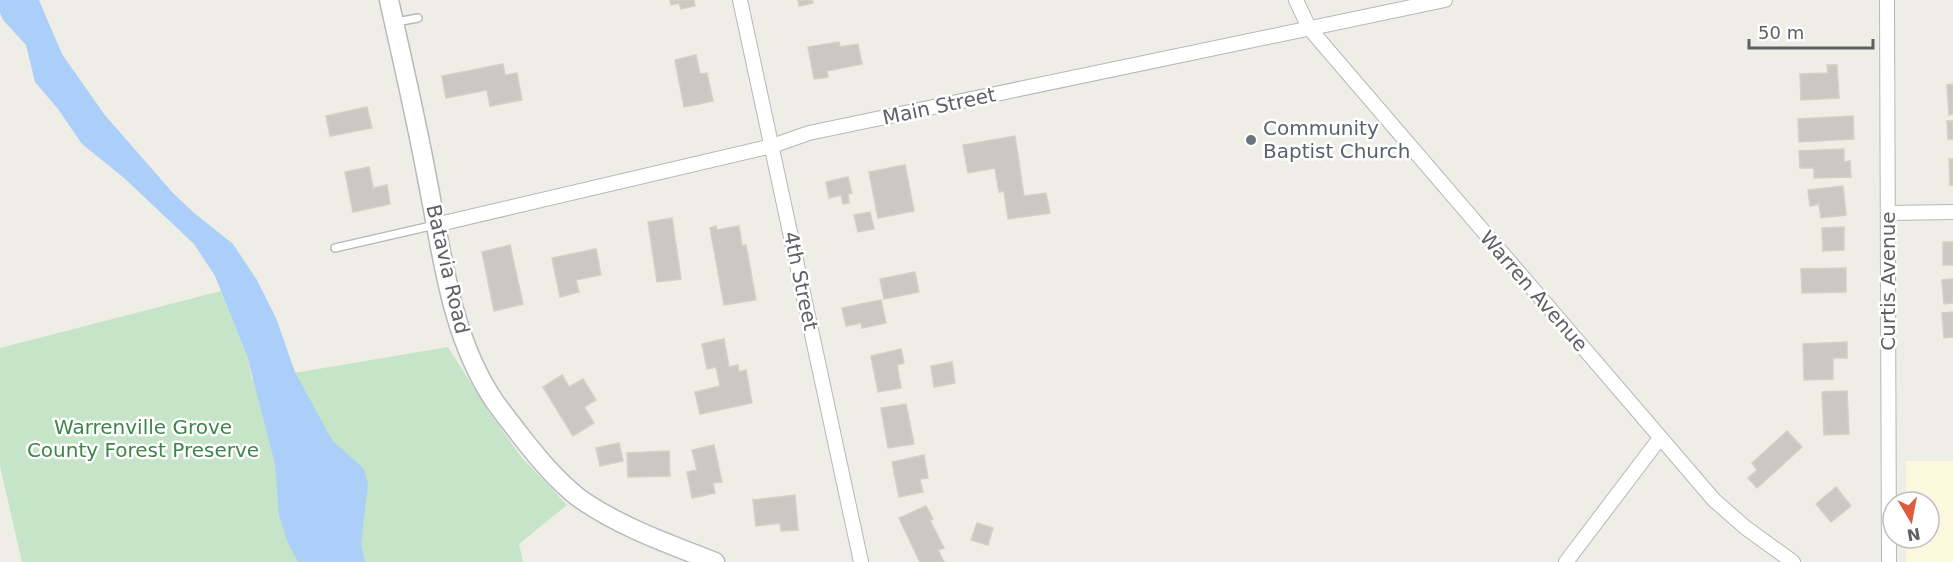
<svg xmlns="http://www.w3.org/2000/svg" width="1953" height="562" font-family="'DejaVu Sans',sans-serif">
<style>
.commercial{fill:#fcf8de}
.green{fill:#c5e4c8}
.water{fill:#accff9}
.building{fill:#cac8c2;stroke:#d3d0c5;stroke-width:1.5}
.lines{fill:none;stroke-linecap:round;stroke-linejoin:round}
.lane-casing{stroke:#b6b7bc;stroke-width:10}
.street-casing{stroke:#b6b7bc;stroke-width:16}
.secondary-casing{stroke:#b7b9bf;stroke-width:21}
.lane{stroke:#fff;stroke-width:7}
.street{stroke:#fff;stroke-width:14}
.secondary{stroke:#fff;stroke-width:18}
.worship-dot{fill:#6b7280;stroke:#fff;stroke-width:2}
.labels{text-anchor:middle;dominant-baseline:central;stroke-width:5;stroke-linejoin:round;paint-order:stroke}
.street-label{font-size:20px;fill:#5e6065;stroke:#fff}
.worship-label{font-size:20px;fill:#5b616d;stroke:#fff;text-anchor:start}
.park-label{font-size:20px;fill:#3d8548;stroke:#fff}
</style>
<rect width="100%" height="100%" fill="#efeee6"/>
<!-- commercial -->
<path class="commercial" d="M1906,461H1953V562H1906V538H1929V502H1906Z"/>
<!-- green -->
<path class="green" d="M221,291L247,356L252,380L448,347L489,412L522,458L567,505L519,544L523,562H22L0,466V348Z"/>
<!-- water -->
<path class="water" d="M0,0H39L62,54L104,114L173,193L193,212L233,244L257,280L276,318L295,372L332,440L364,469L368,484L361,544L365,562H298L288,543L279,516L275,464L247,356L215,276L194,244L124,178L82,144L58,109L35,82L26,45L3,20L0,13Z"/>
<!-- building -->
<g class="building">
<path d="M670,0H694L695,6L681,9L679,3L671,5Z"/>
<path d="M798,0H812L813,3L799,6Z"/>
<path d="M839,42L840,47L858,44L862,64L827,71L828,77L814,79L808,47Z"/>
<path d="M696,55L700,74L707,73L713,101L684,107L675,60Z"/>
<path d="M503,64L505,75L517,73L522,100L490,106L487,90L446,98L442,76Z"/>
<path d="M1827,65H1837L1839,98L1801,100L1800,74L1828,73Z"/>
<path d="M1953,84V114L1949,115L1947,85Z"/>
<path d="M367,107L372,128L330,136L326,116Z"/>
<path d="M1853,116L1854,139L1799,142L1798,119Z"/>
<path d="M1947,121H1953V139H1948Z"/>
<path d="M1015,136L1024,196L1046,193L1050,213L1008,219L1004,191L999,192L995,168L968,173L963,145Z"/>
<path d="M1844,149V162L1850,161L1851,177L1814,178V168H1800L1799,151Z"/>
<path d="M1949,159H1953V185H1950Z"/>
<path d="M905,165L914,211L878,218L869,172Z"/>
<path d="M369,167L373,188L387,185L390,204L353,212L345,172Z"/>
<path d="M848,177L852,193L848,194L849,203L843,204L841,195L829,198L826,182Z"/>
<path d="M1843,186L1846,215L1821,218L1819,204L1810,206L1808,190Z"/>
<path d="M870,212L874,229L858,232L854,215Z"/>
<path d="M672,218L681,279L657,282L648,222Z"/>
<path d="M716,226L717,230L739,226L742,246L746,245L756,300L724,305L710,228Z"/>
<path d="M1844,227V250L1823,251L1822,228Z"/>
<rect x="1943" y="242" width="10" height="23"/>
<path d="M510,245L523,304L494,311L482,252Z"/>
<path d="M596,249L601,275L576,280L579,292L560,297L552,258Z"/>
<path d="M1846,268V292L1802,293L1801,269Z"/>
<path d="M915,272L919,292L884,299L880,279Z"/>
<path d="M1953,279V303L1944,304L1942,280Z"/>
<path d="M881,300L886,323L862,328L861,323L846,326L842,308Z"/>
<path d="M1953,312V337L1944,338L1942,313Z"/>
<path d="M724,339L729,367L738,365L739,372L746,370L752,403L700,414L695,392L720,386L716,367L707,369L702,344Z"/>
<path d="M1847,342V358H1833V379L1804,380L1803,344Z"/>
<path d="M901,349L904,363L897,365L901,388L878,392L871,356Z"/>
<path d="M952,362L955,383L934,387L931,366Z"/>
<path d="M562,375L569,387L583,379L596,400L584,407L594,423L573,436L543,387Z"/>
<path d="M1847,391L1849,434L1824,435L1822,392Z"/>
<path d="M906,404L914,444L888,448L881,408Z"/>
<path d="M1787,431L1802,447L1757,488L1748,478L1757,470L1752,463Z"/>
<path d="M619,443L623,461L600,466L596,448Z"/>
<path d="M714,445L722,482L713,483L715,493L692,498L687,472L697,470L692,450Z"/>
<path d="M669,451L670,476L628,477L627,453Z"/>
<path d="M924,455L928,478L920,479L923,492L899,497L892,462Z"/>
<path d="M1836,487L1851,506L1831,522L1816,504Z"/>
<path d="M795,495L798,530L781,531L780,523L756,526L753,500Z"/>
<path d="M926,506L933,519L930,520L944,548L938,550L944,562H920L899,518Z"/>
<path d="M977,523L993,528L988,545L971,540Z"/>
</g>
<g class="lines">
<defs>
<g id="lane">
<path d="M396,22L418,18"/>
<path d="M335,248L435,225"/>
</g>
<g id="street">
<path d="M740,0L861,562"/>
<path d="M1296,0L1309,28L1714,500L1746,528L1793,562"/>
<path d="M1887,0L1889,562"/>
<path d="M1888,213L1953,212"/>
<path d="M435,225L772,146L809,133L1445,0"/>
<path d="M1566,562L1660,438"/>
</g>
<path id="secondary" d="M389,0C402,59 416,118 427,178C442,252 450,334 493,399C501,411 511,423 520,435C538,458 556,480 579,498C620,527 669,544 715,562"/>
</defs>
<!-- lane casing -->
<use href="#lane" class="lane-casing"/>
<!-- street casing -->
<use href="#street" class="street-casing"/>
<!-- secondary casing -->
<use href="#secondary" class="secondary-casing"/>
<!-- lane -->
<use href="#lane" class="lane"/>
<!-- street -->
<use href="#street" class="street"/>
<!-- secondary -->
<use href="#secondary" class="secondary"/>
</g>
<!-- markers -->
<circle class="worship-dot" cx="1251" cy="140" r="6"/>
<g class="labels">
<!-- street labels -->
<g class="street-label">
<text transform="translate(939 106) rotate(-12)">Main Street</text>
<text transform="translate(448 269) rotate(77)">Batavia Road</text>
<text transform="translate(801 281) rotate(78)">4th Street</text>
<text transform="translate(1888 281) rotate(-90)">Curtis Avenue</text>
<text transform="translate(1534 291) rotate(49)">Warren Avenue</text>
</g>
<!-- worship labels -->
<g class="worship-label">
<text x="1263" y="128">Community<tspan x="1263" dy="23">Baptist Church</tspan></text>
</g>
<!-- park labels -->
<g class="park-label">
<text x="143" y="427">Warrenville Grove<tspan x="143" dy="23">County Forest Preserve</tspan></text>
</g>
</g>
<!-- north arrow -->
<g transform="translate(1911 520) rotate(170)"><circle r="28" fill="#ffffff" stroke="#bfbfc1" stroke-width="1.5"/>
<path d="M0-4.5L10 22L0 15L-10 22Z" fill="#dd5c3e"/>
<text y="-9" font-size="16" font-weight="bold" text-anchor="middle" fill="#5e6065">N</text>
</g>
<!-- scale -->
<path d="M1749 39v9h124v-9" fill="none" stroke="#5e6065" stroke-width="3"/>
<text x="1758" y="39" font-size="18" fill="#5e6065" stroke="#ffffff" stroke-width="4.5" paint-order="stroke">50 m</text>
</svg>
